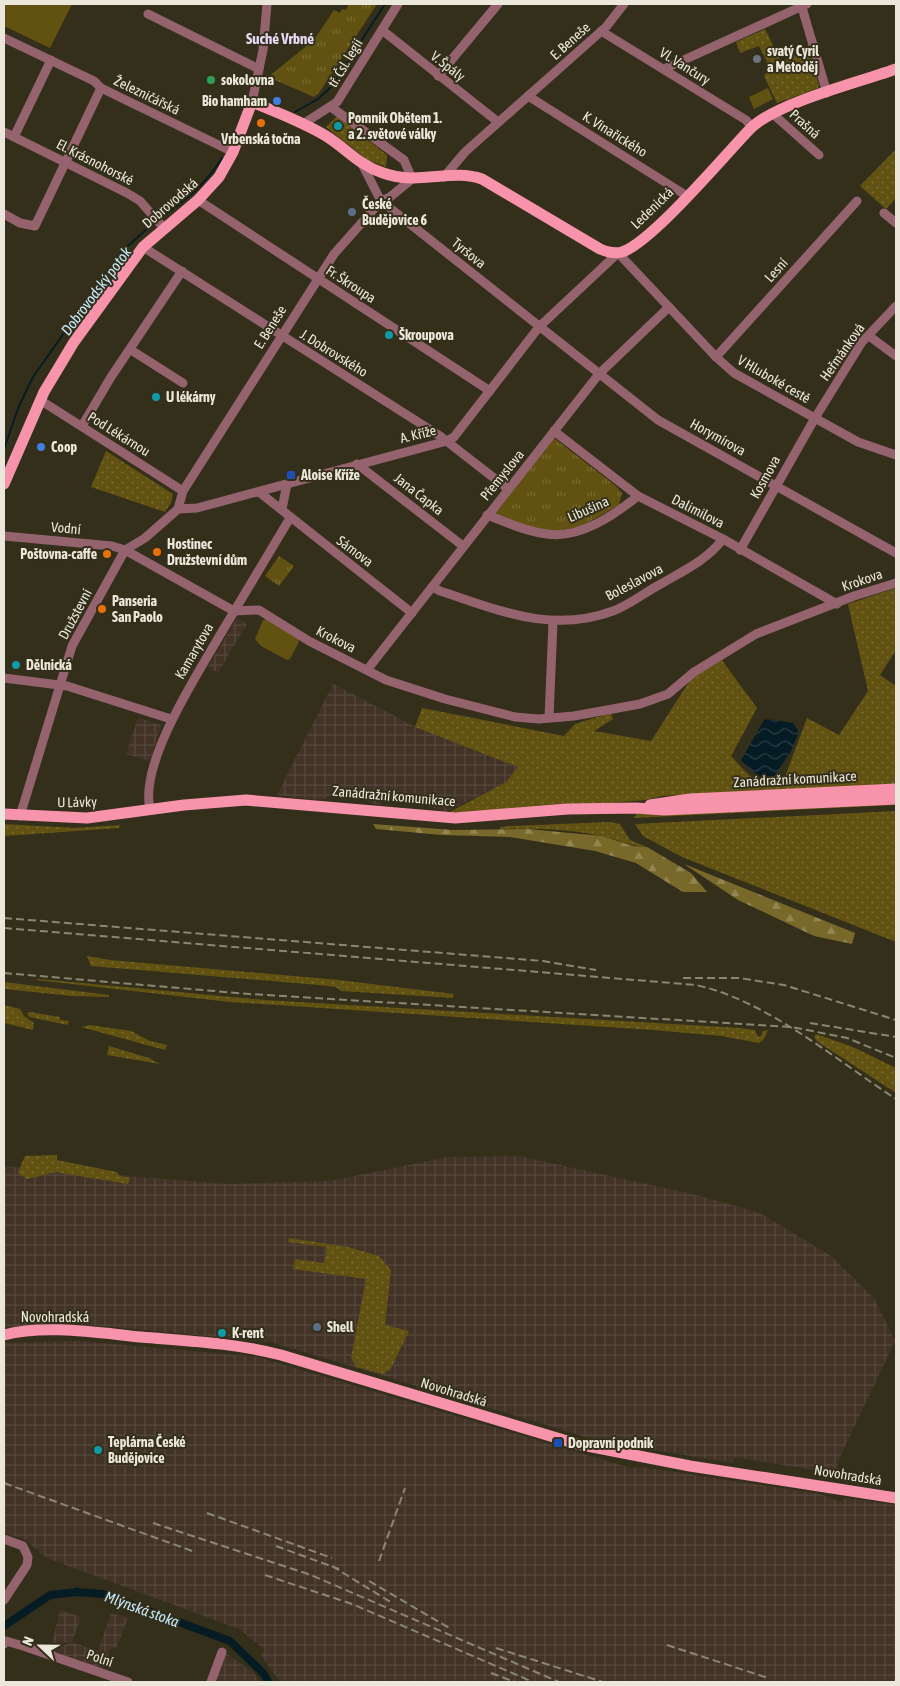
<svg xmlns="http://www.w3.org/2000/svg" width="900" height="1686" font-family="'Asap Condensed',sans-serif">
<style>
.industrial{fill:url(#industrial-grid)}
.grass{fill:url(#grass-dots)}
.forest{fill:url(#forest-firs)}
.park{fill:url(#park-tufts)}
.pitch{fill:#615211}
.water{fill:url(#water-waves)}
.lines{fill:none;stroke-linecap:round;stroke-linejoin:round}
.stream{stroke:#061c25;stroke-width:2}
.canal{stroke:#061c25;stroke-width:8}
.minor{stroke:#94636e;stroke-width:9}
.major{stroke:#f794ac;stroke-width:11}
.rail{stroke:#8a8674;stroke-width:2;stroke-dasharray:8 4;stroke-linecap:butt}
.worship-dot{fill:#6b7280;stroke:#342f1a;stroke-width:2}
.leisure-dot{fill:#2e9e5b;stroke:#342f1a;stroke-width:2}
.shop-dot{fill:#3f7fe0;stroke:#342f1a;stroke-width:2}
.food-dot{fill:#e8710a;stroke:#342f1a;stroke-width:2}
.culture-dot{fill:#0f9aa8;stroke:#342f1a;stroke-width:2}
.service-dot{fill:#5c6f8a;stroke:#342f1a;stroke-width:2}
.transit-dot{fill:#1a4fb4;stroke:#342f1a;stroke-width:2}
.labels{text-anchor:middle;dominant-baseline:central;stroke-width:4;stroke-linejoin:round;paint-order:stroke}
.street-label{font-size:14px;fill:#ebe8db;stroke:#342f1a}
.poi-label{font-size:14px;font-weight:bold;fill:#ebe8db;stroke:#342f1a;text-anchor:start}
.neighbourhood-label{font-size:15px;font-weight:bold;fill:#e4dbf7;stroke:#342f1a}
.water-label{font-size:15px;font-style:italic;fill:#c6ebfd;stroke:#342f1a}
</style>
<defs>
<pattern id="industrial-grid" width="8" height="8" patternUnits="userSpaceOnUse" patternTransform="scale(1.25)"><rect width="8" height="8" fill="#433327"/><path d="M0 4h8M4 0v8" fill="none" stroke="#55473c"/></pattern>
<pattern id="grass-dots" width="8" height="8" patternUnits="userSpaceOnUse" patternTransform="scale(1.25)"><rect width="8" height="8" fill="#615211"/><path d="M2 2h.1M6 6h.1" fill="none" stroke="#786b33" stroke-width="1.8" stroke-linecap="round"/></pattern>
<pattern id="forest-firs" width="22" height="20" patternUnits="userSpaceOnUse" patternTransform="scale(1.25)"><rect width="22" height="20" fill="#78692b"/><path d="M5 1l3.5 6h-7zM16 11l3.5 6h-7z" fill="#928653"/></pattern>
<pattern id="park-tufts" width="24" height="20" patternUnits="userSpaceOnUse" patternTransform="scale(1.25)"><rect width="24" height="20" fill="#615211"/><path d="M3 7l-1-3M5 7V3M7 7l1-3M15 17l-1-3M17 17v-4M19 17l1-3" fill="none" stroke="#786b33"/></pattern>
<pattern id="water-waves" width="16" height="10" patternUnits="userSpaceOnUse" patternTransform="scale(1.25)"><rect width="16" height="10" fill="#061c25"/><path d="M0 5q4-4 8 0t8 0" fill="none" stroke="#2a3d44"/></pattern>
</defs>
<rect width="100%" height="100%" fill="#342f1a"/>
<!-- industrial -->
<g class="industrial">
<path d="M237,618L247,624L218,673L208,667Z"/>
<path d="M333,684L416,727L518,767L507,782L446,812L388,792L380,805L337,793L321,800L277,795Z"/>
<path d="M138,718L161,725L150,761L126,754Z"/>
<path d="M519,1156L701,1196L760,1213L831,1256L874,1298L895,1341L838,1461L836,1474L735,1457L733,1463L599,1441L271,1342L60,1322L4,1328V1166L228,1184L330,1181L448,1157Z"/>
<path d="M79,1341L258,1357L631,1468L642,1467L820,1494L839,1501L845,1498L896,1505V1682H280L261,1655L265,1650L239,1629L47,1558L24,1539L4,1533V1343Z"/>
<path d="M60,1610L81,1617L72,1642L98,1651L111,1613L128,1618L117,1647L110,1650L102,1673L49,1656Z"/>
<path d="M224,1652L254,1673L259,1682H211Z"/>
</g>
<!-- grass -->
<g class="grass">
<path d="M765,29L781,62L795,55L798,59L809,52L819,85L818,88L777,103L764,76L770,68L759,46L740,53L736,42Z"/>
<path d="M337,116L387,155L386,167L366,159L326,127Z"/>
<path d="M896,149V198L886,209L860,186Z"/>
<path d="M106,451L173,494L171,503L165,512L91,487Z"/>
<path d="M896,588V650L880,675L896,686V784L663,796L646,800L493,812L448,813L506,782L518,767L415,727L422,708L564,736L575,724L611,713L613,719L594,731L651,741L694,674L721,659L757,708L731,756C748,774 754,786 782,785L807,718L839,735L868,691L848,604Z"/>
<path d="M896,803V805L633,818L638,813Z"/>
<path d="M896,811V942L682,857L643,836L635,824Z"/>
<path d="M610,822L620,824L630,840L647,847C631,846 618,840 602,836C569,829 534,828 500,829V827L511,826Z"/>
<path d="M4,824L76,828L120,825L119,828L4,836Z"/>
<path d="M87,956L110,960L339,980L454,994L453,998L341,991L336,987L319,985L91,966Z"/>
<path d="M39,979L265,1000L740,1028L755,1030L758,1037L762,1035L763,1031L768,1030L764,1039L759,1043L721,1036L653,1030L230,1002L36,980Z"/>
<path d="M4,982L109,995V997L72,996L4,989Z"/>
<path d="M4,1005L20,1009L24,1016L34,1023L33,1030L4,1023Z"/>
<path d="M30,1012L60,1017V1020L69,1021L68,1025L29,1017L27,1013Z"/>
<path d="M90,1025L131,1031L150,1041L167,1045L165,1050L81,1027Z"/>
<path d="M816,1034L853,1047L896,1068V1093L818,1042L814,1037Z"/>
<path d="M109,1046L149,1058L160,1064L107,1055Z"/>
<path d="M51,1155H57V1160L117,1172L120,1176L130,1178L128,1184L55,1172L28,1179L20,1175L18,1172L25,1156Z"/>
<path d="M289,1238L348,1247L379,1256L391,1270L385,1325L409,1331L390,1370L382,1374L356,1367L351,1358L366,1279L293,1269L295,1259L324,1263L327,1247L288,1242Z"/>
</g>
<!-- forest -->
<g class="forest">
<path d="M373,824L453,830L528,829L602,836L633,846L647,847L691,873L707,892H683L636,863L595,851L510,837L442,835L376,829Z"/>
<path d="M684,864L855,933L852,944L814,936L738,900Z"/>
</g>
<!-- park -->
<g class="park">
<path d="M349,4H377L319,93L314,97L268,77L314,40L334,10L340,13L342,9L346,10Z"/>
<path d="M554,438L616,486L622,493L619,505L580,527L548,532L494,515Z"/>
<path d="M279,556L294,566L279,586L265,576Z"/>
</g>
<!-- pitch -->
<g class="pitch">
<path d="M4,4H72L50,48L4,26Z"/>
<path d="M768,88L773,99L754,109L749,97Z"/>
<path d="M267,619L298,638L299,642L290,659L287,660L261,646L255,639L263,620Z"/>
</g>
<!-- water -->
<path class="water" d="M769,719L793,723L799,732L791,751L770,783L749,769L741,760L764,720Z"/>
<g class="lines">
<!-- stream -->
<g class="stream">
<path d="M295,112L318,99L332,86L385,4"/>
<path d="M160,218C185,201 206,184 222,158"/>
<path d="M4,449L19,406L33,377L122,251L154,223"/>
<path d="M77,1592V1588"/>
</g>
<!-- canal -->
<path class="canal" d="M4,1626L50,1595L77,1592L103,1594L230,1641L264,1674L268,1682"/>
<!-- minor -->
<g class="minor">
<path d="M801,4L827,93"/>
<path d="M148,14L259,69"/>
<path d="M382,30L498,122"/>
<path d="M601,31L746,120L752,127"/>
<path d="M4,38L94,81L101,88L233,152"/>
<path d="M664,69L807,4"/>
<path d="M438,76L498,4"/>
<path d="M528,96L687,196"/>
<path d="M252,102L263,50L267,4"/>
<path d="M773,114L819,155"/>
<path d="M303,124L337,102L398,4"/>
<path d="M4,132L127,193L140,201L164,228"/>
<path d="M14,137L51,60"/>
<path d="M362,164L381,201"/>
<path d="M444,177L465,152L606,27L624,4"/>
<path d="M198,200L490,391"/>
<path d="M381,201L658,420L896,553"/>
<path d="M884,213L896,223"/>
<path d="M4,214L20,223L35,226L101,88"/>
<path d="M143,247L440,436L508,489"/>
<path d="M869,336L896,356"/>
<path d="M131,350L183,383"/>
<path d="M716,357L857,201"/>
<path d="M40,400L183,491"/>
<path d="M82,426L111,377L182,271"/>
<path d="M554,431L638,496L723,539L837,604"/>
<path d="M357,464L463,546"/>
<path d="M259,492L412,613"/>
<path d="M178,509L197,508L447,441L454,437L539,327L618,253L716,357L734,373L858,442L896,455"/>
<path d="M178,509L183,491L334,254L381,201L390,197L412,179L404,160L331,107"/>
<path d="M282,509L287,484"/>
<path d="M487,515C506,522 527,532 547,534C580,539 614,515 638,496"/>
<path d="M4,536L112,546L125,550L234,611L259,610L309,641L386,680L445,699L515,717L539,719L574,716L640,704L668,694L694,672L756,634L854,596L896,583"/>
<path d="M740,550L815,418L862,342L896,306"/>
<path d="M432,587L440,591C499,610 551,634 613,611C629,605 644,593 659,585C683,571 706,561 723,539"/>
<path d="M367,670L599,374L669,307"/>
<path d="M4,678L67,686L171,719"/>
<path d="M549,718L553,622"/>
<path d="M150,809C139,763 197,675 220,635C243,596 267,557 290,518"/>
<path d="M20,816L72,646L125,550L145,538L178,509"/>
<path d="M4,1539L23,1546L28,1557L27,1565L4,1600"/>
<path d="M4,1644L6,1641L23,1646L128,1682"/>
<path d="M211,1682L222,1652"/>
</g>
<!-- major -->
<g class="major">
<path d="M4,484L44,392L74,342L143,247L198,200L219,177L233,152L252,102C276,112 303,122 326,136C347,149 357,164 383,173C419,186 451,168 482,179L600,249C607,252 614,254 622,252C652,242 724,156 750,129C775,103 860,82 896,69"/>
<path d="M650,805L690,799L896,789"/>
<path d="M4,814L87,818L184,805L246,800L455,818L568,809L636,808L664,810L896,799"/>
<path d="M4,1335C45,1324 99,1333 141,1337C187,1341 235,1343 281,1355L577,1444L690,1466L896,1498"/>
</g>
<!-- rail -->
<g class="rail">
<path d="M4,918L543,961L596,970"/>
<path d="M4,928L696,985C766,1000 836,1060 896,1099"/>
<path d="M4,973L249,994L792,1027L847,1038L896,1058"/>
<path d="M683,978H739L784,985L896,1020"/>
<path d="M810,1023L896,1037"/>
<path d="M4,1483L195,1552"/>
<path d="M207,1513L332,1558"/>
<path d="M153,1523L311,1575L559,1682"/>
<path d="M276,1546L339,1569"/>
<path d="M379,1561L405,1488"/>
<path d="M332,1566L392,1603"/>
<path d="M265,1575L352,1604L533,1682"/>
<path d="M369,1581L451,1629"/>
<path d="M667,1645L768,1678"/>
<path d="M496,1648L603,1682"/>
<path d="M491,1673L515,1682"/>
</g>
</g>
<!-- markers -->
<circle class="worship-dot" cx="757" cy="59" r="5"/>
<circle class="leisure-dot" cx="211" cy="80" r="5"/>
<g class="shop-dot">
<circle cx="277" cy="101" r="5"/>
<circle cx="41" cy="447" r="5"/>
</g>
<g class="food-dot">
<circle cx="261" cy="123" r="5"/>
<circle cx="157" cy="552" r="5"/>
<circle cx="107" cy="554" r="5"/>
<circle cx="102" cy="609" r="5"/>
</g>
<g class="culture-dot">
<circle cx="338" cy="126" r="5"/>
<circle cx="389" cy="335" r="5"/>
<circle cx="156" cy="397" r="5"/>
<circle cx="16" cy="665" r="5"/>
<circle cx="222" cy="1333" r="5"/>
<circle cx="98" cy="1450" r="5"/>
</g>
<g class="service-dot">
<circle cx="352" cy="212" r="5"/>
<circle cx="317" cy="1327" r="5"/>
</g>
<g class="transit-dot">
<rect x="286" y="470" width="10" height="10" rx="2.5"/>
<rect x="553" y="1438" width="10" height="10" rx="2.5"/>
</g>
<g class="labels">
<!-- street labels -->
<g class="street-label">
<text transform="translate(570 41) rotate(-42)">E. Beneše</text>
<text transform="translate(345 63) rotate(-59)">tř. Čsl. legií</text>
<text transform="translate(448 66) rotate(38)">V. Špály</text>
<text transform="translate(685 66) rotate(32)">Vl. Vančury</text>
<text transform="translate(147 95) rotate(26)">Železničářská</text>
<text transform="translate(805 124) rotate(42)">Prašná</text>
<text transform="translate(615 134) rotate(32)">K. Vinařického</text>
<text transform="translate(95 162) rotate(27)">El. Krásnohorské</text>
<text transform="translate(170 203) rotate(-41)">Dobrovodská</text>
<text transform="translate(652 208) rotate(-44)">Ledenická</text>
<text transform="translate(469 253) rotate(39)">Tyršova</text>
<text transform="translate(776 270) rotate(-48)">Lesní</text>
<text transform="translate(351 284) rotate(33)">Fr. Škroupa</text>
<text transform="translate(270 327) rotate(-58)">E. Beneše</text>
<text transform="translate(842 352) rotate(-55)">Heřmánková</text>
<text transform="translate(334 353) rotate(32)">J. Dobrovského</text>
<text transform="translate(774 379) rotate(30)">V Hluboké cestě</text>
<text transform="translate(119 434) rotate(32)">Pod Lékárnou</text>
<text transform="translate(418 434) rotate(-14)">A. Kříže</text>
<text transform="translate(718 437) rotate(29)">Horymírova</text>
<text transform="translate(502 475) rotate(-51)">Přemyslova</text>
<text transform="translate(765 477) rotate(-61)">Kosmova</text>
<text transform="translate(419 494) rotate(38)">Jana Čapka</text>
<text transform="translate(588 509) rotate(-24)">Libušina</text>
<text transform="translate(698 511) rotate(27)">Dalimilova</text>
<text transform="translate(66 528) rotate(5)">Vodní</text>
<text transform="translate(355 551) rotate(37)">Sámova</text>
<text transform="translate(862 580) rotate(-19)">Krokova</text>
<text transform="translate(634 582) rotate(-28)">Boleslavova</text>
<text transform="translate(75 614) rotate(-62)">Družstevní</text>
<text transform="translate(336 639) rotate(27)">Krokova</text>
<text transform="translate(194 651) rotate(-60)">Kamarytova</text>
<text transform="translate(795 779) rotate(-3)">Zanádražní komunikace</text>
<text transform="translate(394 796) rotate(5)">Zanádražní komunikace</text>
<text transform="translate(77 802) rotate(-1)">U Lávky</text>
<text x="55" y="1317">Novohradská</text>
<text transform="translate(454 1392) rotate(17)">Novohradská</text>
<text transform="translate(848 1475) rotate(9)">Novohradská</text>
<text transform="translate(100 1658) rotate(19)">Polní</text>
</g>
<!-- poi labels -->
<g class="poi-label">
<text x="767" y="51">svatý Cyril<tspan x="767" dy="16">a Metoděj</tspan></text>
<text x="221" y="80">sokolovna</text>
<text x="267" y="101" text-anchor="end">Bio hamham</text>
<text x="348" y="118">Pomník Obětem 1.<tspan x="348" dy="16">a 2. světové války</tspan></text>
<text x="261" y="139" text-anchor="middle">Vrbenská točna</text>
<text x="362" y="204">České<tspan x="362" dy="16">Budějovice 6</tspan></text>
<text x="399" y="335">Škroupova</text>
<text x="166" y="397">U lékárny</text>
<text x="51" y="447">Coop</text>
<text x="301" y="475">Aloise Kříže</text>
<text x="167" y="544">Hostinec<tspan x="167" dy="16">Družstevní dům</tspan></text>
<text x="97" y="554" text-anchor="end">Poštovna-caffe</text>
<text x="112" y="601">Panseria<tspan x="112" dy="16">San Paolo</tspan></text>
<text x="26" y="665">Dělnická</text>
<text x="327" y="1327">Shell</text>
<text x="232" y="1333">K-rent</text>
<text x="108" y="1442">Teplárna České<tspan x="108" dy="16">Budějovice</tspan></text>
<text x="568" y="1443">Dopravní podnik</text>
</g>
<!-- neighbourhood labels -->
<g class="neighbourhood-label">
<text x="280" y="38">Suché Vrbné</text>
</g>
<!-- water labels -->
<g class="water-label">
<text transform="translate(96 291) rotate(-53)">Dobrovodský potok</text>
<text transform="translate(142 1609) rotate(20)">Mlýnská stoka</text>
</g>
</g>
<!-- border -->
<rect width="900" height="1686" fill="none" stroke="#ebe8db" stroke-width="10"/>
<!-- north arrow -->
<g transform="translate(40 1646) rotate(292)" stroke="#342f1a" stroke-width="4" paint-order="stroke">
<path d="M0-4L9 19L0 12L-9 19Z" fill="#ebe8db"/>
<text y="-8" font-size="14" font-weight="bold" text-anchor="middle" fill="#ebe8db">N</text>
</g>
</svg>
